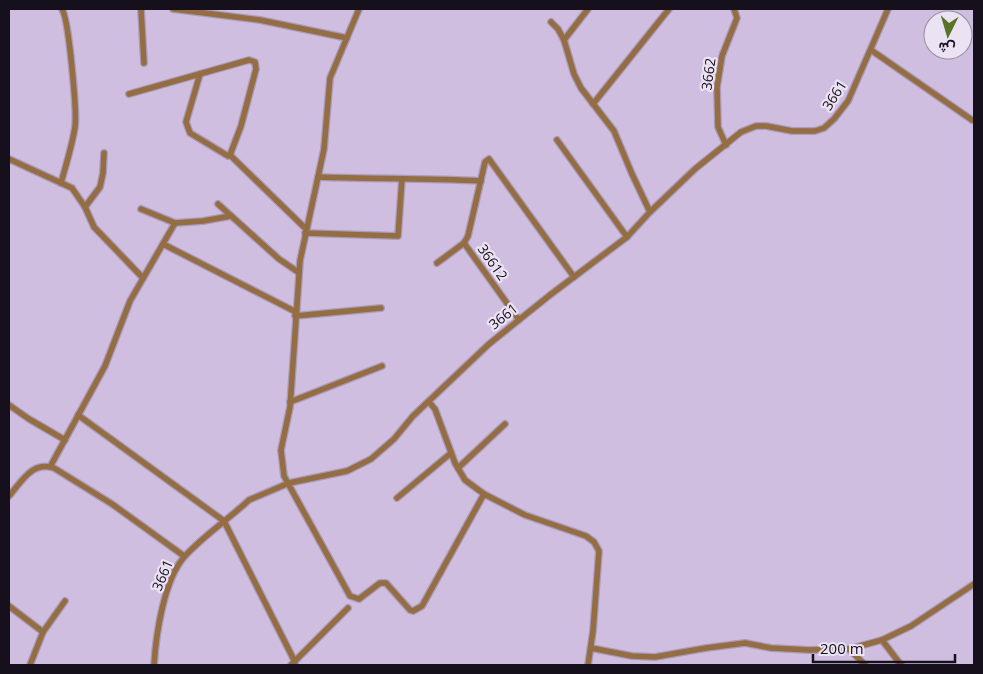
<svg xmlns="http://www.w3.org/2000/svg" width="983" height="674" font-family="'Open Sans',Vazirmatn,sans-serif">
<style>
.lines{fill:none;stroke-linecap:round;stroke-linejoin:round}
.minor-casing{stroke:#aa9bb9;stroke-width:8}
.minor{stroke:#956d43;stroke-width:5.5}
.labels{text-anchor:middle;dominant-baseline:central;stroke-width:4.5;stroke-linejoin:round;paint-order:stroke}
.street-label{font-size:14px;fill:#16101c;stroke:#ebe2f4}
</style>
<rect width="100%" height="100%" fill="#cfbee0"/>
<g class="lines">
<defs>
<g id="minor">
<path d="M141,9L144,63"/>
<path d="M173,9L260,20L347,38"/>
<path d="M359,9L330,78L324,149L300,261L290,407L281,450L284,476L350,596L359,599L380,583H386L410,610L413,611L422,606L484,494"/>
<path d="M551,22L558,29L564,40L574,74L581,88L614,131L632,174L650,212"/>
<path d="M564,40L588,9"/>
<path d="M871,50L972,120"/>
<path d="M200,74L186,122L190,133L228,156L230,155L306,229"/>
<path d="M129,94L249,60L255,62L256,69L241,126L230,155"/>
<path d="M593,104L669,9"/>
<path d="M557,140L627,237"/>
<path d="M726,145L718,127L717,87L722,56L737,18L734,9"/>
<path d="M9,159L72,188L85,207L94,227L143,278"/>
<path d="M318,177C373,179 427,178 481,181"/>
<path d="M61,183C66,165 72,146 75,127C77,112 69,20 62,9"/>
<path d="M218,204L279,259L298,272"/>
<path d="M85,207L100,187L103,173L104,153"/>
<path d="M141,209L175,223L203,221L231,216"/>
<path d="M305,233L398,236L402,179"/>
<path d="M464,243L519,320"/>
<path d="M163,244L296,312"/>
<path d="M437,263L464,243L468,236L485,162L489,159L574,277"/>
<path d="M295,316L381,308"/>
<path d="M290,402L382,366"/>
<path d="M429,402L435,409L455,463L465,480L484,494L525,515L586,536L594,542L599,551L593,631L588,665"/>
<path d="M9,405L29,419L65,440"/>
<path d="M78,415L224,521L295,662"/>
<path d="M50,467L105,366L130,301L175,223"/>
<path d="M458,468L505,424"/>
<path d="M9,496C22,481 32,461 54,468L112,504L184,556"/>
<path d="M397,498L451,453"/>
<path d="M9,606L43,632"/>
<path d="M882,640L901,665"/>
<path d="M591,648L632,656L655,657L706,648L745,643L771,648L809,650L849,649L882,640L911,626L974,584"/>
<path d="M849,649L865,665"/>
<path d="M30,665L43,632L65,601"/>
<path d="M154,665C156,634 164,579 185,556C204,535 229,519 249,500L289,483L347,471L371,459L394,439L413,416L489,344L550,295L627,237L650,212L695,169L741,132L756,126H766L792,131H815L824,128L834,119L848,101L888,9"/>
<path d="M291,665L348,608"/>
</g>
</defs>
<!-- minor casing -->
<use href="#minor" class="minor-casing"/>
<!-- minor -->
<use href="#minor" class="minor"/>
</g>
<g class="labels">
<!-- street labels -->
<g class="street-label">
<text transform="translate(708 74) rotate(-82)">3662</text>
<text transform="translate(834 95) rotate(-57)">3661</text>
<text transform="translate(493 262) rotate(55)">36612</text>
<text transform="translate(503 316) rotate(-39)">3661</text>
<text transform="translate(162 575) rotate(-67)">3661</text>
</g>
</g>
<!-- border -->
<rect width="983" height="674" fill="none" stroke="#16101c" stroke-width="20"/>
<!-- north arrow -->
<g transform="translate(948 35) rotate(185)"><circle r="24" fill="#ebe2f4" stroke="#968e9e"/>
<path d="M0-4L9 19L0 12L-9 19Z" fill="#577429"/>
<text y="-8" font-size="14" font-weight="bold" text-anchor="middle" fill="#16101c">ش</text>
</g>
<!-- scale -->
<path d="M813 654v8h142v-8" fill="none" stroke="#16101c" stroke-width="2.5"/>
<text x="820" y="654" font-size="15" fill="#16101c" stroke="#ebe2f4" stroke-width="4" paint-order="stroke">200 m</text>
</svg>
